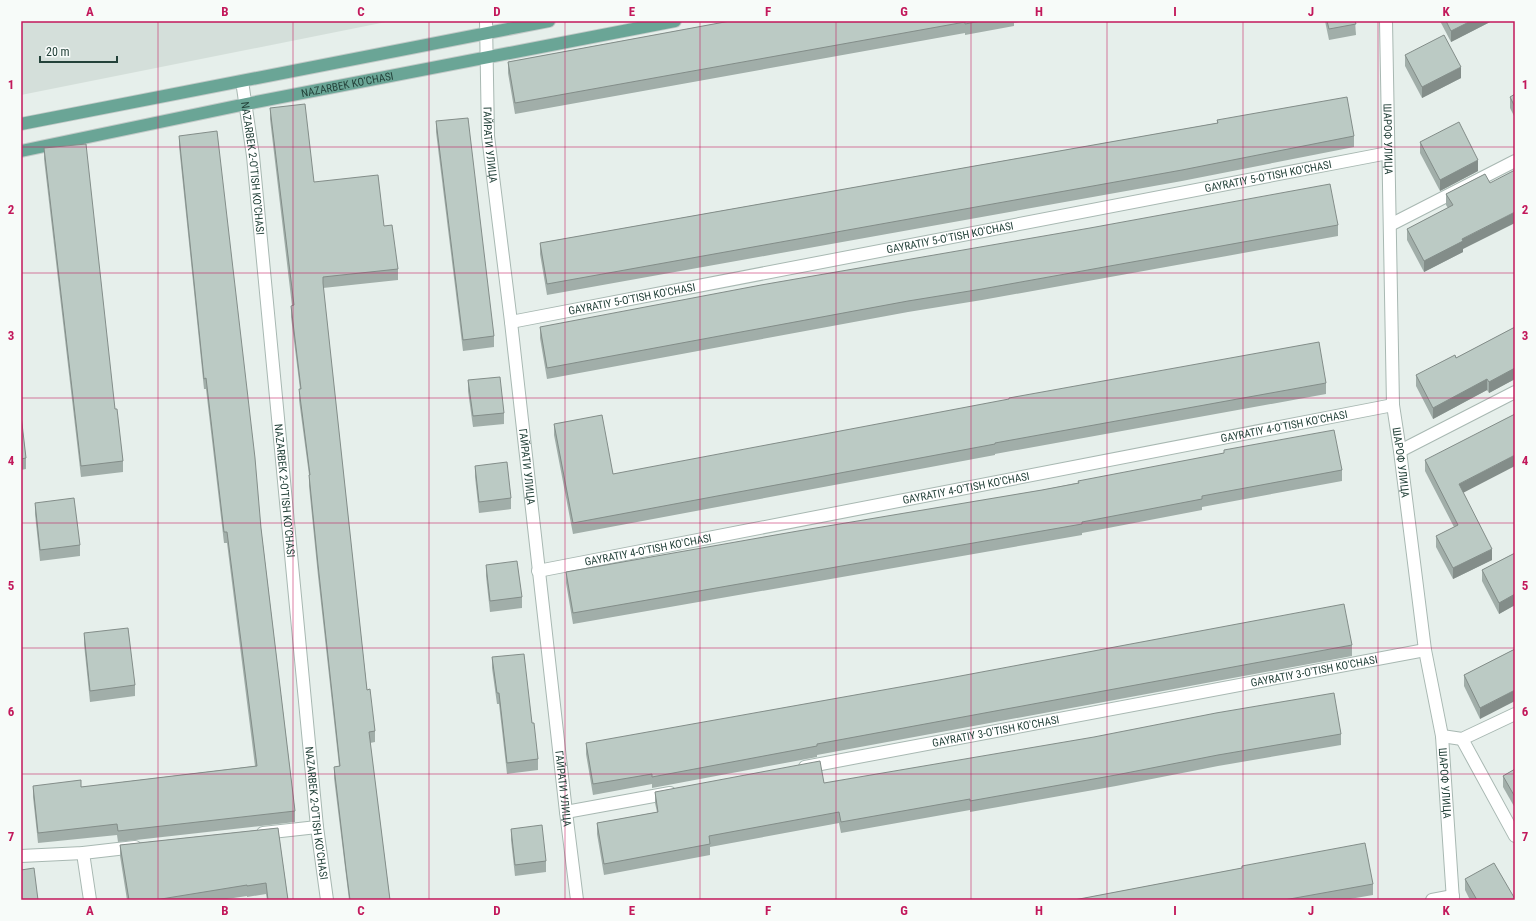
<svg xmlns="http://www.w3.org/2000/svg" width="1536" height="921" font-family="'Roboto Condensed',sans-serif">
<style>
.built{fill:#d4dfda}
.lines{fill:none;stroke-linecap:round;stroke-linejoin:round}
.minor-casing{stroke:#a8b8b2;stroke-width:14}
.major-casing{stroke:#c2cac8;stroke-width:14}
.minor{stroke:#fff;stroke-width:12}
.major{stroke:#6aa596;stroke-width:12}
.wall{fill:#a1aea9}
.shaded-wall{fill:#838d89}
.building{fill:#bbcac4;stroke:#838d89}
.grid{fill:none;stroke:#c2185b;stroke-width:1;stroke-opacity:0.55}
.labels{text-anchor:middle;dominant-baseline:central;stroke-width:4;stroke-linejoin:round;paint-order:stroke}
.street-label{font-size:11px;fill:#24423a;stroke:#f7fbf9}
.neatline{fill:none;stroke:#c2185b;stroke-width:1.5}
.grid-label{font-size:13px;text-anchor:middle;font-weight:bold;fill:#c2185b}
</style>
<rect width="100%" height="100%" fill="#e6efeb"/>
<!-- built -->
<path class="built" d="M21,21H391L21,95Z"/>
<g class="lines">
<defs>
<g id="minor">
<path id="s1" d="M486,21L488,136L511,322L566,812L577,900"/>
<path id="s2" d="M1386,21L1393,405L1400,451L1425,650L1442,736L1453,900"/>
<path id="s3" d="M242,81L253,156L317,827L327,900"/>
<path d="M1390,225L1515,161"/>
<path id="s4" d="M511,322L1388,153"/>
<path d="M1400,451L1515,392"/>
<path id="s5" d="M538,571L1393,405"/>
<path d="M1442,736L1462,739L1515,714"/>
<path d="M1462,739L1515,836"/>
<path id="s6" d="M805,767L1425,650"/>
<path d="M566,812L670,793"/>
<path d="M263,833L317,827"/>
<path d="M83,853L90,900"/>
<path d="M21,856L83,853L135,847"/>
<path d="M1432,900L1453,896"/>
</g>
<g id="major">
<path d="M21,124L549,21"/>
<path id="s7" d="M21,151L246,104L675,21"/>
</g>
</defs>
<!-- minor casing -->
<use href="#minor" class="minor-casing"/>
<!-- major casing -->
<use href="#major" class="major-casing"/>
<!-- minor -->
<use href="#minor" class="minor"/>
<!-- major -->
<use href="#major" class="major"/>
</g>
<!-- wall -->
<g class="wall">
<path d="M730,21H1027L1014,23V26L965,35V33L515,114L508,73V62Z"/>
<path d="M1325,21H1355L1356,35L1329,40Z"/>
<path d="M1440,21H1492L1451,42Z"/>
<path d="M1405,55L1461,78L1422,98L1405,66Z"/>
<path d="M1515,94V118L1510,108V97Z"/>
<path d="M270,108L314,182L384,226L398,269V280L323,288L367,690L375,731V742L370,743L390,900H349L334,778V767L339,766L318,576L309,486V475L299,400L300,389L291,317V306H292L270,119Z"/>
<path d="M1217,120L1354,136V147L1182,181L547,295L540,254V243L1178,130L1217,123Z"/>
<path d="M436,121L494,336V347L463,351L436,132Z"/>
<path d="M179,136L261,528L295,811V822L118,842L117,835L38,843L33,797V786L81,787L255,766L227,543H224L206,389H204L179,146Z"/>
<path d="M1420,142L1478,171L1440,191L1420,153Z"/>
<path d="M44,148L115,409L123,461V472L81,477L44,159Z"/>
<path d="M1485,174L1463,249V252L1424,272L1407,240V229L1448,208L1446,205V194Z"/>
<path d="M1338,225V236L982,300L908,312L547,379L540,338V327Z"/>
<path d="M1515,327V379L1489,393L1487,390L1433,419L1416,386V375L1456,358Z"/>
<path d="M468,380L504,413V424L473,427L468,391Z"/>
<path d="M1326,383V394L995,454V455L573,534L554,435V424L613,474Z"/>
<path d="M21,415L26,458V469L21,470Z"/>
<path d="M1224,450L1342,470V481L1202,507V510L1082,533V535L573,624L566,583V572L1042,490L1224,453Z"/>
<path d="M1425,460L1463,492L1492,560L1453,579L1436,547V536L1454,527L1425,471Z"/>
<path d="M475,466L511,498V509L479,513L475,477Z"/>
<path d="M35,503L80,545V556L40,561L35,514Z"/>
<path d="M1515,553V605L1499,614L1482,581V570Z"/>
<path d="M486,565L522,597V608L490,612L486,576Z"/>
<path d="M84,633L135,685V696L90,702L84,644Z"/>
<path d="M1352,645V656L817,755V757L652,788V784L593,795L586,754V743Z"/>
<path d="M1515,649L1480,719L1464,686V675Z"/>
<path d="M492,657L532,723L538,759V770L507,774L499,704H497L492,668Z"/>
<path d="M1341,734V745L1218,766L1116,786L970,812V810L841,833L839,823L710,847V855L604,875L597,834V823L657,812L655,803V792L824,783Z"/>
<path d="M1515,769V808L1503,787V776Z"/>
<path d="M278,828L288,900H267L266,894L247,897V896L220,900H127L120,856V845Z"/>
<path d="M511,829L546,861V872L515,876L511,840Z"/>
<path d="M1242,866L1373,884V895L1344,900H1074L1242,868Z"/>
<path d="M1465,879L1515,900H1470L1465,890Z"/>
</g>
<!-- shaded-wall -->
<g class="shaded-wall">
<path d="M1471,21H1492L1451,42V31Z"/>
<path d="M1461,67V78L1422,98V87Z"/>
<path d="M1478,160V171L1440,191V180Z"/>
<path d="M1515,212V223L1463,249V252L1424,272V261L1462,239Z"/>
<path d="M1515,368V379L1489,393V382Z"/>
<path d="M1487,379V390L1433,419V408Z"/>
<path d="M1515,455V466L1459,495V484Z"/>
<path d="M1492,549V560L1453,579V568Z"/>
<path d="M1515,594V605L1499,614V603Z"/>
<path d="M1515,690V701L1480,719V708Z"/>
</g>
<!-- building -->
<g class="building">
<path d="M730,21H981L965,24V22L515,103L508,62Z"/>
<path d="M1327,21H1355L1356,24L1329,29Z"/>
<path d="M1446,21H1471L1451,31Z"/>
<path d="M1444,35L1461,67L1422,87L1405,55Z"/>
<path d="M1515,94V107L1510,97Z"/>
<path d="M1347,97L1354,136L1182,170L547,284L540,243L1178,130L1218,123L1217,120Z"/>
<path d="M305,104L314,182L378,175L384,226L392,225L398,269L323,277V283L367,690L370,689L375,731L369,732L390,900H350L346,869L334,767L340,766L318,565L309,475H310L299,389H301L291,306L294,305L270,108Z"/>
<path d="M468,118L494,336L463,340L436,121Z"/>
<path d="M1459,122L1478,160L1440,180L1420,142Z"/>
<path d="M217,131L255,458L261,528L295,811L118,831L117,824L38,833L33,786L81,780V787L257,766L227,532H224L206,378L204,379L179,136Z"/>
<path d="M86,144L115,409H117L123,461L81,466L44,148Z"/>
<path d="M1515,170V212L1462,239L1463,241L1424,261L1407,229L1453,205L1446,194L1485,174L1490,183Z"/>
<path d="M1330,184L1338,225L982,289L908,301L547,368L540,327L761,285L1090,228Z"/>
<path d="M1515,327V368L1489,382L1487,379L1433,408L1416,375L1455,355L1456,358Z"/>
<path d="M1319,342L1326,383L995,443V444L573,523L554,424L602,415L613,474L872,425L1009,399V398Z"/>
<path d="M500,377L504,413L473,416L468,380Z"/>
<path d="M1515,414V455L1459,484L1492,549L1453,568L1436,536L1458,525L1425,460Z"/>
<path d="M21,415L26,458L21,459Z"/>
<path d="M1334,430L1342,470L1202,496V499L1082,522V524L573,613L566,572L798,531L1042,490L1079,483L1078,481L1224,453V450Z"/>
<path d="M507,462L511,498L479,502L475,466Z"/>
<path d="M74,498L80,545L40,550L35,503Z"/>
<path d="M1515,553V594L1499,603L1482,570Z"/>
<path d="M517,561L522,597L490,601L486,565Z"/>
<path d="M1344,604L1352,645L817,744V746L652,777V774L593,784L586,743L939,680Z"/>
<path d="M128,628L135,685L90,691L84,633Z"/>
<path d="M1515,649V690L1480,708L1464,675Z"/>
<path d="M524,654L532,723H534L538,759L507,763L499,693H497L492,657Z"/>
<path d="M1334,693L1341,734L1218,755L1116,775L970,801V799L841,822L839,812L709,836L710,844L604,864L597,823L658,812L655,792L820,761L824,783L1094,737L1216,713Z"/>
<path d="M1515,769V797L1503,776Z"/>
<path d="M542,825L546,861L515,865L511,829Z"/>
<path d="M278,828L288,900H268L266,883L247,886V885L155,900H129L120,845Z"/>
<path d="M1365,843L1373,884L1284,900H1074L1242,868V866Z"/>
<path d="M1494,863L1515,899L1512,900H1477L1465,879Z"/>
<path d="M34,868L38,900H21V870Z"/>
</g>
<!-- grid -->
<path class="grid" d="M158,21V900M293,21V900M429,21V900M565,21V900M700,21V900M836,21V900M971,21V900M1107,21V900M1243,21V900M1378,21V900M21,147H1515M21,273H1515M21,398H1515M21,523H1515M21,648H1515M21,774H1515"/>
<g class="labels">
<!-- street labels -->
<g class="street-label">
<text stroke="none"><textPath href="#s7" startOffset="333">NAZARBEK KO'CHASI</textPath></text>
<text stroke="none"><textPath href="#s2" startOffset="118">ШАРОФ УЛИЦА</textPath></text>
<text stroke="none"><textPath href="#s1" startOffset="124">ГАЙРАТИ УЛИЦА</textPath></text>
<text stroke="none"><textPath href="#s3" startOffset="88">NAZARBEK 2-O'TISH KO'CHASI</textPath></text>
<text stroke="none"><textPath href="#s4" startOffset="771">GAYRATIY 5-O'TISH KO'CHASI</textPath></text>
<text stroke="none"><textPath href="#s4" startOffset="447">GAYRATIY 5-O'TISH KO'CHASI</textPath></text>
<text stroke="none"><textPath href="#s4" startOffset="123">GAYRATIY 5-O'TISH KO'CHASI</textPath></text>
<text stroke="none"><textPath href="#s5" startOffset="760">GAYRATIY 4-O'TISH KO'CHASI</textPath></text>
<text stroke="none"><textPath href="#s2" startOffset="442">ШАРОФ УЛИЦА</textPath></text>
<text stroke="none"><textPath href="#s1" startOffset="448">ГАЙРАТИ УЛИЦА</textPath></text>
<text stroke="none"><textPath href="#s5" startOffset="436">GAYRATIY 4-O'TISH KO'CHASI</textPath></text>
<text stroke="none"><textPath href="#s3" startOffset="412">NAZARBEK 2-O'TISH KO'CHASI</textPath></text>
<text stroke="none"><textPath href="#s5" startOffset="112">GAYRATIY 4-O'TISH KO'CHASI</textPath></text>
<text stroke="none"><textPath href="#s6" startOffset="518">GAYRATIY 3-O'TISH KO'CHASI</textPath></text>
<text stroke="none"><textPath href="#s6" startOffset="194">GAYRATIY 3-O'TISH KO'CHASI</textPath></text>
<text stroke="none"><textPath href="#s2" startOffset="766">ШАРОФ УЛИЦА</textPath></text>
<text stroke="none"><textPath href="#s1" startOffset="772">ГАЙРАТИ УЛИЦА</textPath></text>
<text stroke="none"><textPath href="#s3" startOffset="736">NAZARBEK 2-O'TISH KO'CHASI</textPath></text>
</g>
</g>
<!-- border -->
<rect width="1536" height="921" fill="none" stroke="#f7fbf9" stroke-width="44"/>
<!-- scale -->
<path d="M40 56v6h77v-6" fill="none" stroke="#24423a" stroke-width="2"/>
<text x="46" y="56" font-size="12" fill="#24423a" stroke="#f7fbf9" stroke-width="3" paint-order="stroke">20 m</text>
<rect x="22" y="22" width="1492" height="877" class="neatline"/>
<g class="grid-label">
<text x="90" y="16">A</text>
<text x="225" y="16">B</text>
<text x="361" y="16">C</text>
<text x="497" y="16">D</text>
<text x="632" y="16">E</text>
<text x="768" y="16">F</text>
<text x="904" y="16">G</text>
<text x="1039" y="16">H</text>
<text x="1175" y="16">I</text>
<text x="1311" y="16">J</text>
<text x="1446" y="16">K</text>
<text x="11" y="89">1</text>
<text x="1525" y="89">1</text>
<text x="11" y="214">2</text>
<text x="1525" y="214">2</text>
<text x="11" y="340">3</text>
<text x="1525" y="340">3</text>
<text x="11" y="465">4</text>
<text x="1525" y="465">4</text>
<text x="11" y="590">5</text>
<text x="1525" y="590">5</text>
<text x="11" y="716">6</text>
<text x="1525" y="716">6</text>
<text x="11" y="841">7</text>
<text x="1525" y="841">7</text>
<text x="90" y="915">A</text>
<text x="225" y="915">B</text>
<text x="361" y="915">C</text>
<text x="497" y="915">D</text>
<text x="632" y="915">E</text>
<text x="768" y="915">F</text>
<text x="904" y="915">G</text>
<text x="1039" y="915">H</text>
<text x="1175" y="915">I</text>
<text x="1311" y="915">J</text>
<text x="1446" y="915">K</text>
</g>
</svg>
